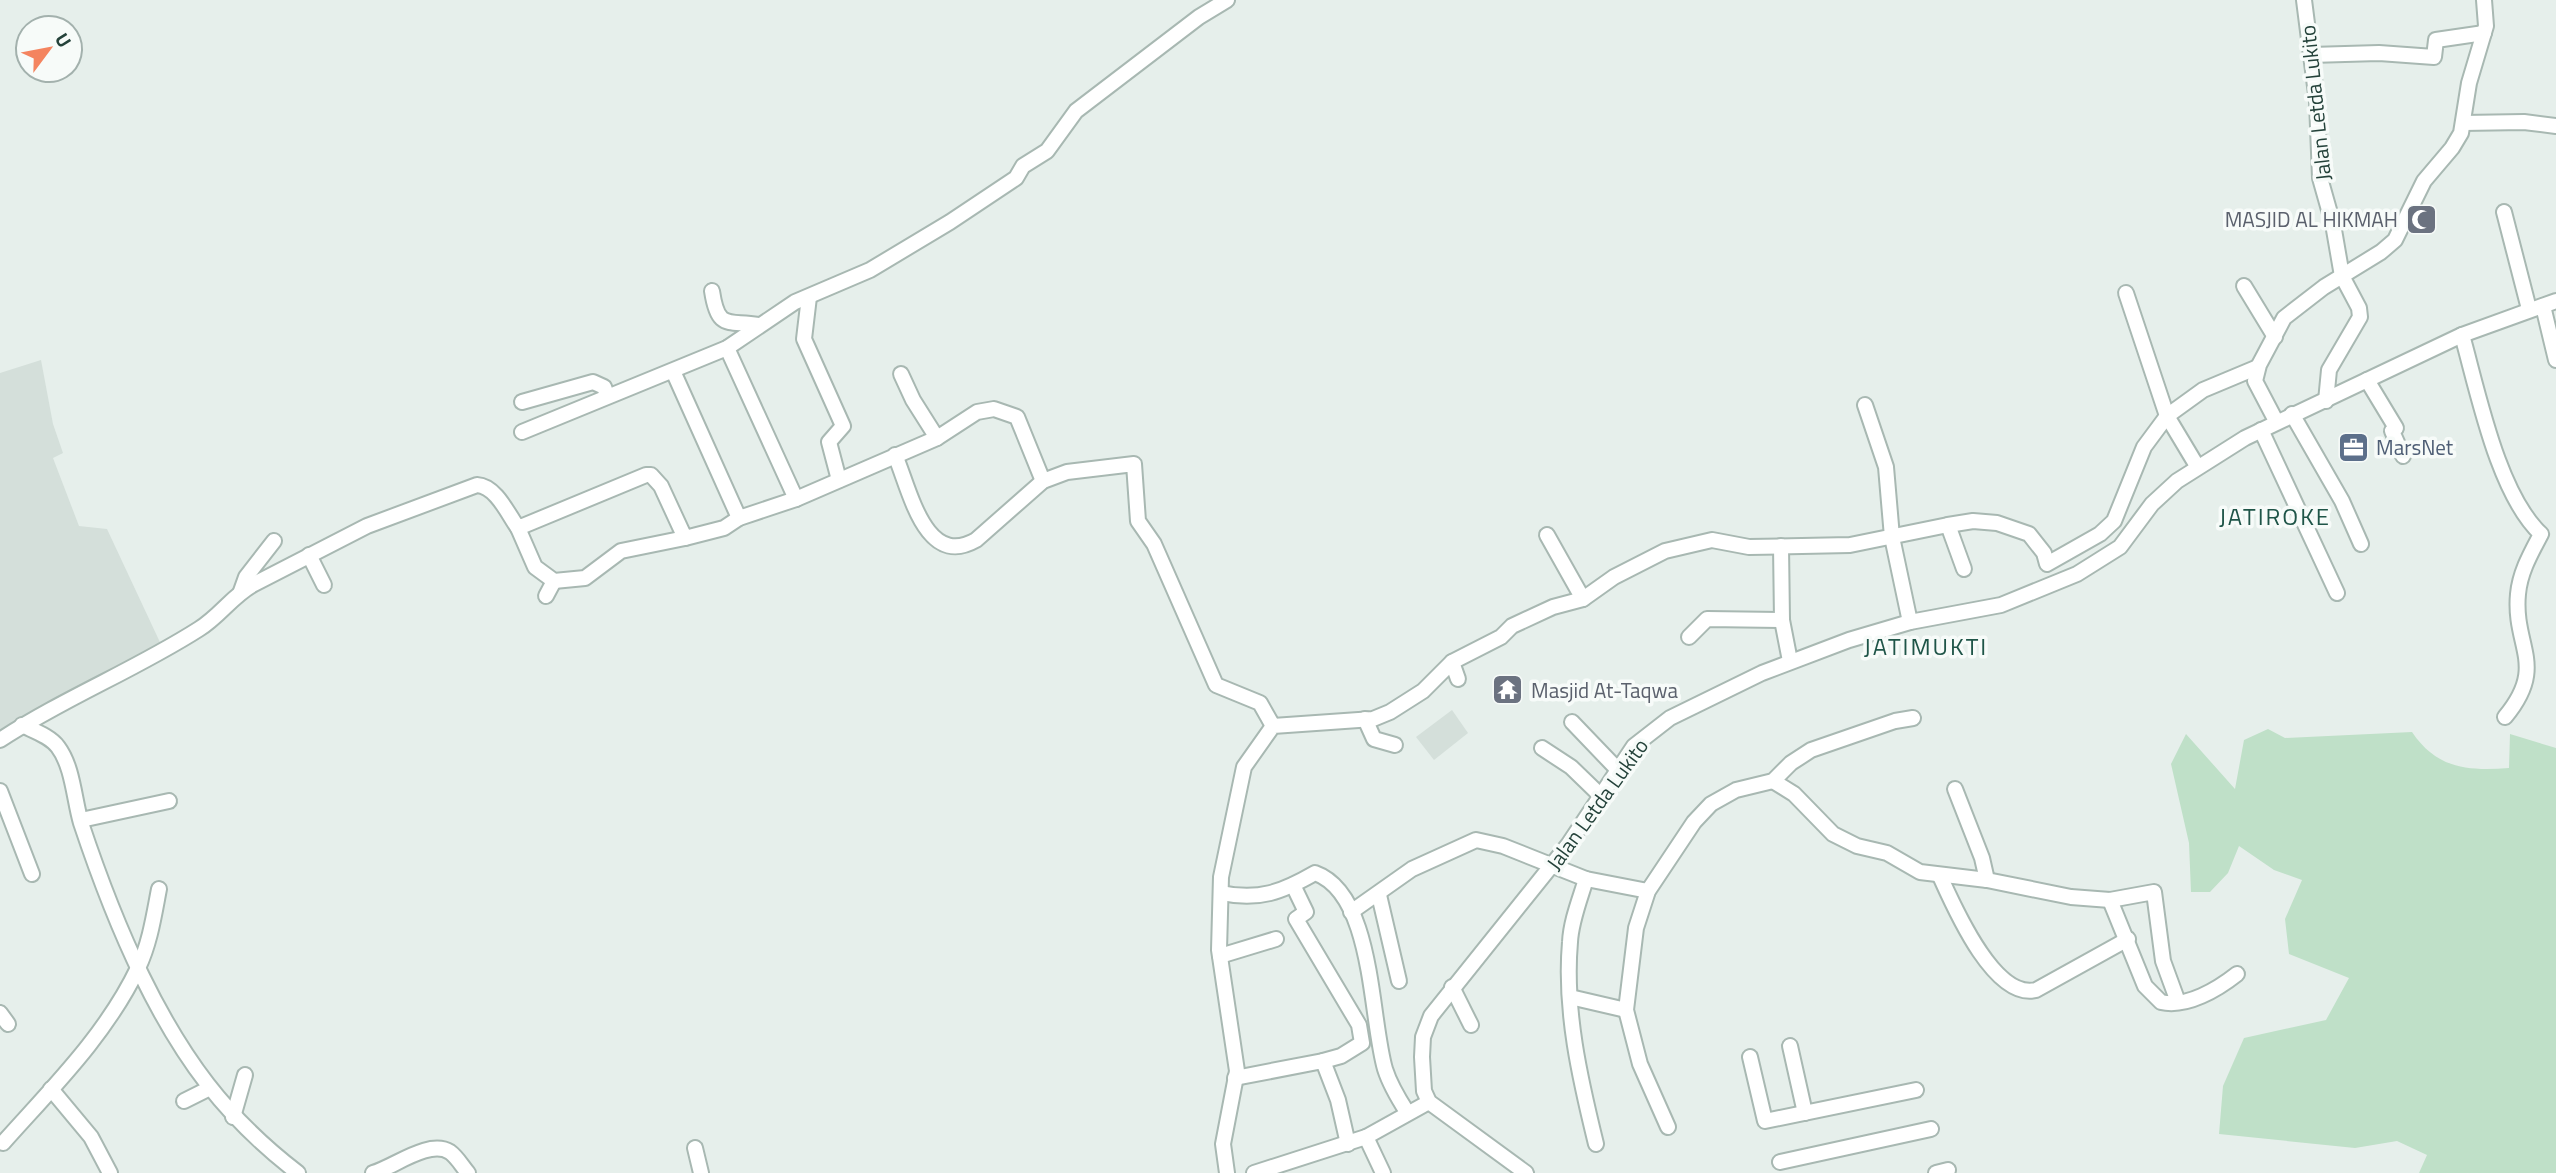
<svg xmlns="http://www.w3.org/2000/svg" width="2556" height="1173" font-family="'Titillium Web',sans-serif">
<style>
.built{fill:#d4dfda}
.green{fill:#bfe0c8}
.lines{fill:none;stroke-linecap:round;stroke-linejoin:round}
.minor-casing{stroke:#a8b8b2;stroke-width:18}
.minor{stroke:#fff;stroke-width:14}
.labels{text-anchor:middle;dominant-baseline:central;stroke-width:7;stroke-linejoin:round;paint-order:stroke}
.street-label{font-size:21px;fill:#24423a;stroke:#f7fbf9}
.worship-label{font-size:21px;fill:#5b616d;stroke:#f7fbf9;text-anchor:end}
.service-label{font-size:21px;fill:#4e5e75;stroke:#f7fbf9;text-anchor:start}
.quarter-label{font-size:24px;letter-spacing:2px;fill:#1f5548;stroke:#f7fbf9}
</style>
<rect width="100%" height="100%" fill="#e6efeb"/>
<!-- built -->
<g class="built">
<path d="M41,360L53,424L63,453L53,458L79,526L107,529L165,653L0,736V373Z"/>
<path d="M1452,710L1468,733L1434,760L1416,737Z"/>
</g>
<!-- green -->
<path class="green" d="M2268,729L2285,738L2412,732C2437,769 2468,771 2509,768L2510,734L2556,748V1173H2419L2427,1155L2397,1141L2355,1148L2219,1134L2223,1086L2244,1038L2326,1020L2349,978L2289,954L2285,919L2302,880L2274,870L2239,846L2228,873L2210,892H2191L2189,843L2171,764L2186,734L2235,789L2244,740Z"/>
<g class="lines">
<defs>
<g id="minor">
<path d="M2304,0L2317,102L2320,178L2333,224L2342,276L2359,308L2360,317L2329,370L2326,401"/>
<path d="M2311,55L2379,53L2434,57L2436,40L2484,33"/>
<path d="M2463,123L2524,122L2556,126"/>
<path d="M2504,212L2529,309"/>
<path d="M2244,286L2275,337"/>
<path d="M712,291C718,331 728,320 758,325"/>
<path d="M2126,293L2167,416L2197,466"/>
<path d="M809,297L804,339L843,426L829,442L839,480"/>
<path d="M2543,306L2556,360"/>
<path d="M2462,335C2478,392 2498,494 2541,534C2531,553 2520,572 2518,594C2513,647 2548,665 2505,717"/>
<path d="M727,348L796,499"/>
<path d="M673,371L739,518"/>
<path d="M901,374L913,400L937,438"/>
<path d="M2367,380L2396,428L2392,431L2403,456"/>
<path d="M522,402L593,382L604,387L607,395"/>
<path d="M1865,405L1886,467L1892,537L1910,622"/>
<path d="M2292,414L2342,501L2361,544"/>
<path d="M2276,421L2255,381L2259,365L2284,318L2324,287L2381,252L2395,240L2424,181L2452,148L2461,133L2469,83L2486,26L2484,0"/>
<path d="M2261,430L2337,593"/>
<path d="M522,432L727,348L795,302L870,270L950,222L1016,178L1023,166L1047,151L1076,111L1199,17L1227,0"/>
<path d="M895,455C910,490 925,569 976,540L1043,481L1067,472L1134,464L1138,521L1154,544L1216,685L1260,703L1273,726"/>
<path d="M1948,525L1964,569"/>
<path d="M518,528L535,567L554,581L585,578L621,551L685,538"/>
<path d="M1547,535L1583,599"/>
<path d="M1781,546L1782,620L1790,661"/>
<path d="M309,555L324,585"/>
<path d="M241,591L246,577L274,541"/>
<path d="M546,596L554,581"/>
<path d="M1689,637L1707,619L1782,620"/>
<path d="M1452,662L1458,679"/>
<path d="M1365,719L1374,739L1395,745"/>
<path d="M1572,722L1618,770"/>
<path d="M22,725C34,731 50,736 58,747C73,767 74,799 81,823C98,874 118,927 142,976C182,1058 225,1117 298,1173"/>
<path d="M0,740C64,698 135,670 199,629C220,616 233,595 254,584L367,526L477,485C496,486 508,514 518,528L646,475H651L661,486L685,538L724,528L739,518L796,499L937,438L977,412L994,409L1017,417L1043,481"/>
<path d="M1542,748L1571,767L1602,797"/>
<path d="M1773,781L1794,794L1833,834L1857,846L1887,853L1920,872L1987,880L2071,897L2110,900L2154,892L2163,961L2178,1002"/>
<path d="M1955,789L1982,858L1987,880"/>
<path d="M0,791L32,874"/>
<path d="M81,820L169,801"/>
<path d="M1940,876C1954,907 1994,1000 2036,990L2128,939"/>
<path d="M1586,879C1580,899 1571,921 1570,942C1564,1010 1580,1079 1596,1144"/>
<path d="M1293,885L1306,912L1296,919L1359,1025L1362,1043L1341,1056L1323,1061"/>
<path d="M1221,893C1259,901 1282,892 1315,873C1374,894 1370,1018 1385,1069C1390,1085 1398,1098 1407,1112"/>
<path d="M1379,895L1399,981"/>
<path d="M2110,900L2145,986L2161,1002C2187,1008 2218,989 2237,974"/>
<path d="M1351,912L1412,869L1476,840L1503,846L1586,879L1648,891"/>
<path d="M1220,956L1276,939"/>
<path d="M1452,987L1471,1025"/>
<path d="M1570,997L1626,1010"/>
<path d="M0,1013L8,1024"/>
<path d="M1790,1046L1805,1113"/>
<path d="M1750,1057L1765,1121L1916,1090"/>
<path d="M1235,1078L1323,1061L1338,1100L1348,1144"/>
<path d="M51,1089L91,1137L110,1173"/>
<path d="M184,1101L208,1089"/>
<path d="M233,1117L245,1075"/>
<path d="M1668,1127L1640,1064L1626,1010L1636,928L1648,891L1694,822L1711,804L1736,790L1773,781L1791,763L1811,750L1895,721L1913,718"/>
<path d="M1366,1137L1383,1173"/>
<path d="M3,1143C52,1088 106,1035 138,968C150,943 154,915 159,889"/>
<path d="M695,1148L701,1173"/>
<path d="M1780,1162L1931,1129"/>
<path d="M373,1173C394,1167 429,1139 450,1152C457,1157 462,1166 468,1173"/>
<path d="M1227,1173L1223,1144L1237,1071L1219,950L1221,877L1244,767L1273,726L1373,719L1390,712L1423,691L1452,662L1501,637L1512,626L1553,607L1583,599L1614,577L1665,551L1712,540L1749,547L1850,545L1948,525L1973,521L1997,523L2029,534L2044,553L2047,564L2100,534L2114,521L2144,447L2167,416L2203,390L2258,367"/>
<path d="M1254,1173L1366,1137L1429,1102"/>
<path d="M1526,1173L1429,1102L1424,1091L1422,1057L1423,1037L1431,1016L1568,845L1634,746L1670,718L1762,673L1849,640L1910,622L2001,605L2077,574L2120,547L2152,504L2177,481L2245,438L2462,335L2556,301"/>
<path d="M1936,1173L1948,1170"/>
</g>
</defs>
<!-- minor casing -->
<use href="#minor" class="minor-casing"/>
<!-- minor -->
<use href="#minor" class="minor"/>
</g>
<!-- icons -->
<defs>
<symbol id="mosque-square" viewBox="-11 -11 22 22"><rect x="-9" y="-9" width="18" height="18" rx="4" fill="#6b7280" stroke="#f7fbf9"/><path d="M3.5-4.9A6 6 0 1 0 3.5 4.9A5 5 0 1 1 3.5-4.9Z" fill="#fff"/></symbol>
<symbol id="office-square" viewBox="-11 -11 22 22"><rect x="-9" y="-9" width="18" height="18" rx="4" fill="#5c6f8a" stroke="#f7fbf9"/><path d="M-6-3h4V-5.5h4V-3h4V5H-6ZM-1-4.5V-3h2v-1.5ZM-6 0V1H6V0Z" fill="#fff"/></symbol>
<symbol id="temple-square" viewBox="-11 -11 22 22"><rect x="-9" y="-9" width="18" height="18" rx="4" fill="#6b7280" stroke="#f7fbf9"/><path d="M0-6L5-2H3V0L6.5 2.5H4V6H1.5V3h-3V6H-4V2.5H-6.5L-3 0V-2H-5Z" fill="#fff"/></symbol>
</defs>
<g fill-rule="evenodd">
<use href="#mosque-square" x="2404" y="202" width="35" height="35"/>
<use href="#office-square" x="2336" y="430" width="35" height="35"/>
<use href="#temple-square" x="1490" y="672" width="35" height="35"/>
</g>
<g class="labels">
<!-- street labels -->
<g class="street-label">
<text transform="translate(2315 103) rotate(-96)">Jalan Letda Lukito</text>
<text transform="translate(1597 804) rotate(-54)">Jalan Letda Lukito</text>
</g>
<!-- worship labels -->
<g class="worship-label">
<text x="2398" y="219">MASJID AL HIKMAH</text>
<text x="1531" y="690" text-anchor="start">Masjid At-Taqwa</text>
</g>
<!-- service labels -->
<g class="service-label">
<text x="2376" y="447">MarsNet</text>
</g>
<!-- quarter labels -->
<g class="quarter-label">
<text x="2275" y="516">JATIROKE</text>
<text x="1926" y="646">JATIMUKTI</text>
</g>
</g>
<!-- north arrow -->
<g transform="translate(49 49) rotate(58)"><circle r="33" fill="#f7fbf9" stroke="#a3b1ad" stroke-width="2"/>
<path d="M0-5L12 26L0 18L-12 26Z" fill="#f4845f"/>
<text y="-10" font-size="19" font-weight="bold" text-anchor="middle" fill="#24423a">U</text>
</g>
</svg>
